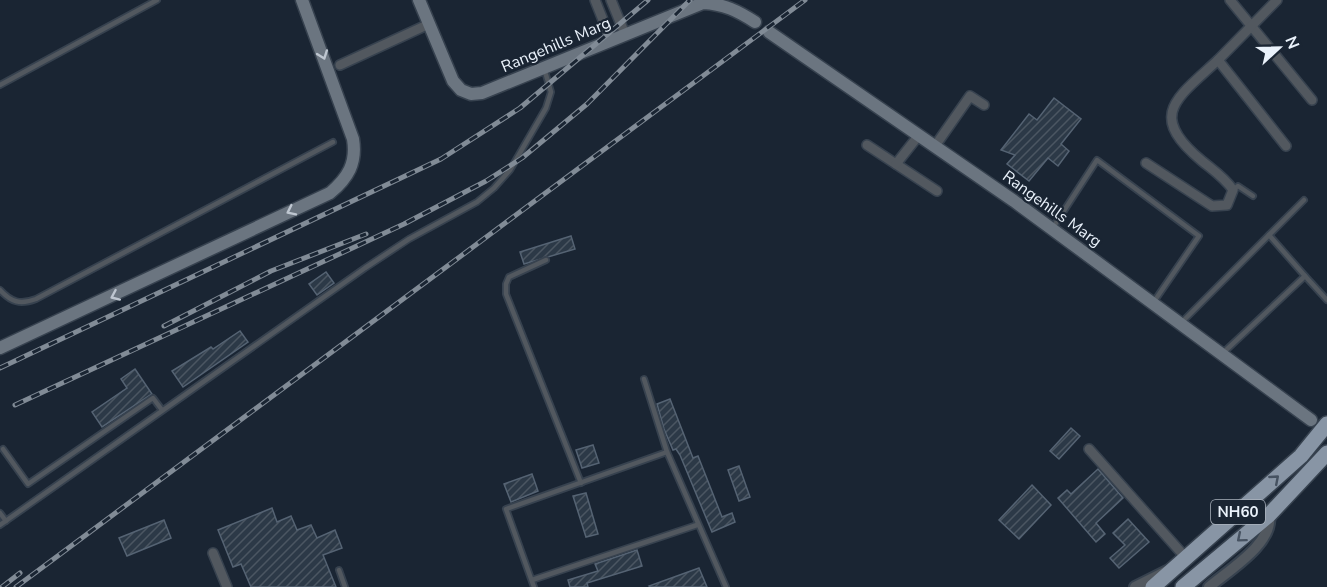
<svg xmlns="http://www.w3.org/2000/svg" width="1327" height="587" font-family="'Nunito Sans',sans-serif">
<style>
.building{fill:url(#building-hatch);stroke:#556373;stroke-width:1.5}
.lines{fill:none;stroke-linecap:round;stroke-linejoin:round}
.service-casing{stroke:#37424f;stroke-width:8}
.minor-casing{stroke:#37424f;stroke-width:12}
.tertiary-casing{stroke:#37424f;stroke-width:14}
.secondary-casing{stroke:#37424f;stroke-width:15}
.trunk-casing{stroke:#37424f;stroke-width:18}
.service{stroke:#52585f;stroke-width:4.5}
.minor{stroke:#52585f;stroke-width:9}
.tertiary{stroke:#52585f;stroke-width:10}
.secondary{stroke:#6b7580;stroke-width:12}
.trunk{stroke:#8895a5;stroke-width:15}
.rail-casing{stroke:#818b96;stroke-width:5}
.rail{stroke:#1a2533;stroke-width:3;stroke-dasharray:9;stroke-linecap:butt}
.oneway{stroke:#bec6d0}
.oneway2{stroke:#465261}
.labels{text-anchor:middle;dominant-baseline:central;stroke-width:4.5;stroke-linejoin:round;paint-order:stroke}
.shield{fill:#1a2533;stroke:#acb4bf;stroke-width:1.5}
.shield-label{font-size:15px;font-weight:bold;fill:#eaf2fb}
.street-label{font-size:16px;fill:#eaf2fb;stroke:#1a2533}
</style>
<defs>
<pattern id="building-hatch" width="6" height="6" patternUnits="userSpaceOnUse" patternTransform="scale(1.5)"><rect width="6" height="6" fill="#2c3947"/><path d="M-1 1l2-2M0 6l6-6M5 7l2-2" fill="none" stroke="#4b5662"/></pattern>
</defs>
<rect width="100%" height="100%" fill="#1a2533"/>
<!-- building -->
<g class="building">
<path d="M1054,98L1081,119L1061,144L1069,151L1058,166L1048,158L1029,181L1007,164L1015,155L1001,150L1029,114L1037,120Z"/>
<path d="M571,236L575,249L524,264L520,252Z"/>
<path d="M326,272L334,283L317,295L309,284Z"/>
<path d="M240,331L248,342L183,387L172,371L211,347L213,349Z"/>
<path d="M135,369L152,394L102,427L92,412L127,388L121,379Z"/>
<path d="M670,399L693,458L698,456L722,517L732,513L735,522L712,532L680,455L676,449L673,450L664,429L657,404Z"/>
<path d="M1071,428L1080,436L1059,459L1050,451Z"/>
<path d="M593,445L599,463L582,468L576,450Z"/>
<path d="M739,466L750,497L739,501L728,470Z"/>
<path d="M1098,469L1123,498L1096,523L1105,534L1096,542L1058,498L1067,490L1071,494Z"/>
<path d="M532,474L538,491L511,502L504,484Z"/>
<path d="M1032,485L1051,505L1019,539L999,520Z"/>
<path d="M586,493L598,534L586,537L573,496Z"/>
<path d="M272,508L277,522L291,516L297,530L311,525L317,538L335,530L342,548L323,555L336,587H251L241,564L233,567L218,530Z"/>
<path d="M1128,519L1149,542L1119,568L1110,558L1125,545L1113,533Z"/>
<path d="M164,520L171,538L127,556L119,538Z"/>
<path d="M637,550L642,566L587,583L588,587H570L568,580L598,571L595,564Z"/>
<path d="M699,568L707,587H650L649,586Z"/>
</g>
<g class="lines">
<defs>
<g id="service">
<path d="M0,85L157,0"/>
<path d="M1233,190L1238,186L1253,196"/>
<path d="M1052,229L1097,160L1199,236L1153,303"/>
<path d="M1269,235L1305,276"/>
<path d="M546,260L509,277L506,284V294L581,483"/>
<path d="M0,290C11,302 20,305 36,299L333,142"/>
<path d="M1181,323L1304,200"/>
<path d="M1224,352L1305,276L1327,300"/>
<path d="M644,379L667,452L726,587"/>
<path d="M3,449L28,484L153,398L162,410"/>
<path d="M0,513L6,521"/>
<path d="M0,525L365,268L409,239L477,202L494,188L510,170L546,108L551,92L544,68"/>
<path d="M339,570L345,587"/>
<path d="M532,580L697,525"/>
<path d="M534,587L506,509L667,452"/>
</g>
<g id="minor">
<path d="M595,0L611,40"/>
<path d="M611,0L625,34"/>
<path d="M1230,0L1312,100"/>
<path d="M1277,0L1218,60L1286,146"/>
<path d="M340,65L429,24"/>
<path d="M867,145L937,191"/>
<path d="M935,146L970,96L984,105"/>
<path d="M1146,163L1212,206L1227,205L1233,190C1225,178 1213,170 1202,161C1146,115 1177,98 1218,60"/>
<path d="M896,164L919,135"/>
<path d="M1089,449L1186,558"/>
<path d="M213,553L227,587"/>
</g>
<g id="tertiary">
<path d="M1135,587L1167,571"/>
<path d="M1209,587C1229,570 1274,543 1269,515"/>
</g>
<g id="secondary">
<path d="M419,0L453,81L461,90L471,94L482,93L703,3C724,4 738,11 755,22"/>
<path d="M769,32L1014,201L1311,420"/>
<path d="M0,348L330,193C348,178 357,163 353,139L302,0"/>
</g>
<g id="trunk">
<path d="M1153,587L1301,456L1327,424"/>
<path d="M1183,587L1269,515L1327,453"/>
</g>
</defs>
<!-- service casing -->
<use href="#service" class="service-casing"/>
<!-- minor casing -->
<use href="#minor" class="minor-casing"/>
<!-- tertiary casing -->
<use href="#tertiary" class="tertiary-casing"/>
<!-- secondary casing -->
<use href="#secondary" class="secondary-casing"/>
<!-- trunk casing -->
<use href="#trunk" class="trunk-casing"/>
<!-- service -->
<use href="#service" class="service"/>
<!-- minor -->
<use href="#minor" class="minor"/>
<!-- tertiary -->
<use href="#tertiary" class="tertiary"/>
<!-- secondary -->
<use href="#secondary" class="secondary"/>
<!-- trunk -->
<use href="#trunk" class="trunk"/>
<defs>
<g id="rail">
<path d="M164,326L271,271L366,234"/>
<path d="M0,368L441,159L520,108L648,0"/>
<path d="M15,405L404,224L486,181L522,158L587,104L690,0"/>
<path d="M2,587L20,573"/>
<path d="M16,587L805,0"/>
</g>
</defs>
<!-- rail casing -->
<use href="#rail" class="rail-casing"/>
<!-- rail -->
<use href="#rail" class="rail"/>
</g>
<!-- one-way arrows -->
<defs><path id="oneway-chevron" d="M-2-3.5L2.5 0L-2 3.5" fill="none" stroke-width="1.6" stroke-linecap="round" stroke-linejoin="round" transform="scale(1.5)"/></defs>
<g class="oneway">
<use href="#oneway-chevron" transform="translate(323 55) rotate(70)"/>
<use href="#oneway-chevron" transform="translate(291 211) rotate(154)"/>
<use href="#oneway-chevron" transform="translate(115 296) rotate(156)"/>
</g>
<g class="oneway2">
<use href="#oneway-chevron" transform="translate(1275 479) rotate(-41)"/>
<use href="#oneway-chevron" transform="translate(1241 538) rotate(140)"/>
</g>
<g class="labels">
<!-- shield labels -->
<rect class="shield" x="1211" y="500" width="54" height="24" rx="4.5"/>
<g class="shield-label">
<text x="1238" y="512">NH60</text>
</g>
<!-- street labels -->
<g class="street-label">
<text transform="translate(556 45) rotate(-23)">Rangehills Marg</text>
<text transform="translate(1052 209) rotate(36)">Rangehills Marg</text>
</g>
</g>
<!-- north arrow -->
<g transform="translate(1279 48) rotate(68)" stroke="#1a2533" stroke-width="4.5" paint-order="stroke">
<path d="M0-4.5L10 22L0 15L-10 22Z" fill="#eaf2fb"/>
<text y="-9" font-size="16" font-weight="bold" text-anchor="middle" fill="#eaf2fb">N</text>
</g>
</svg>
